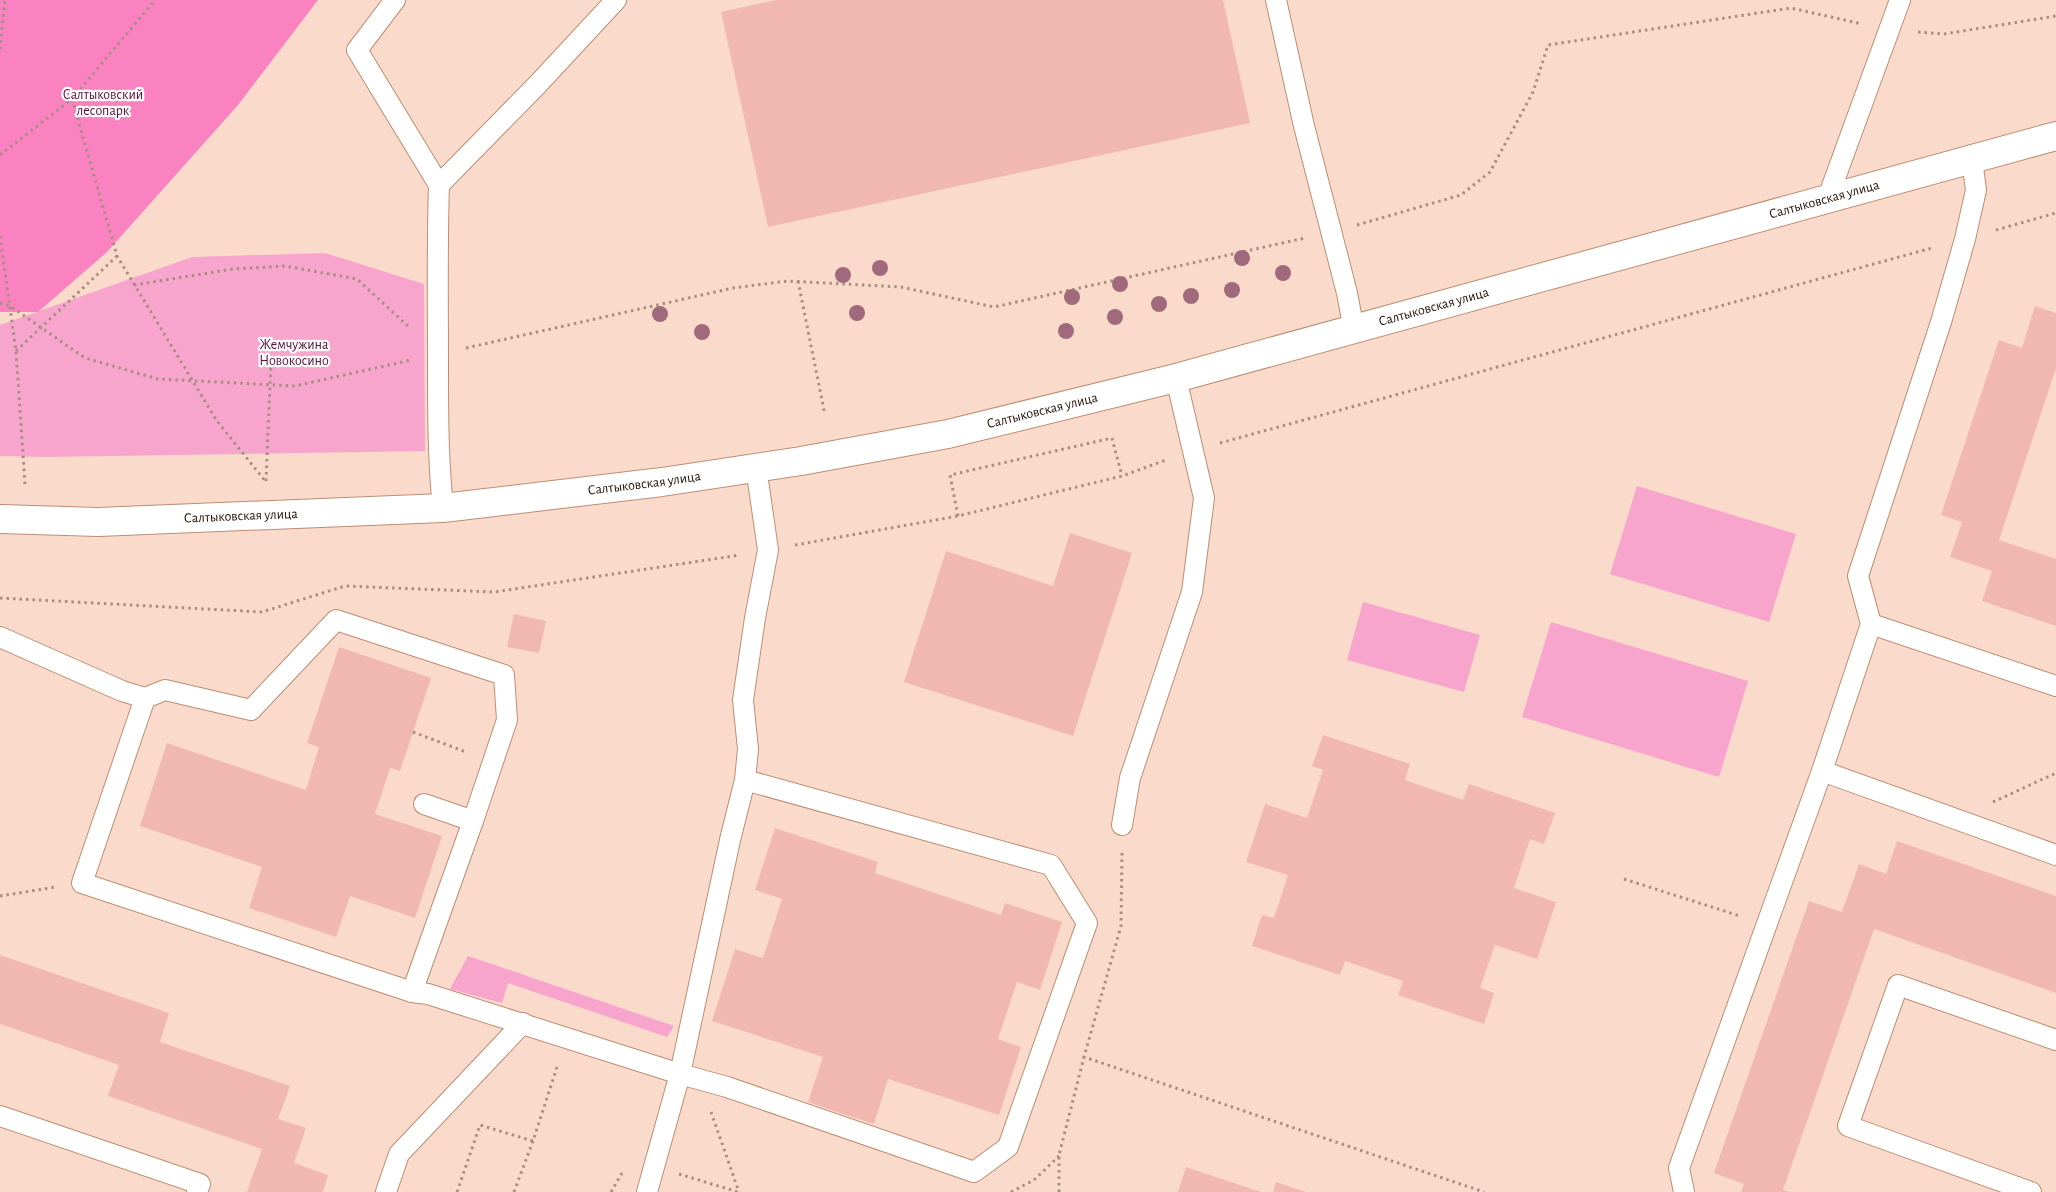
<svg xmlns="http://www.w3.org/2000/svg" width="2056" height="1192" font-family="'Alegreya Sans',sans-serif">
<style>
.green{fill:#f7a5cd}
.forest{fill:#fa82c1}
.building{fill:#f1b8af}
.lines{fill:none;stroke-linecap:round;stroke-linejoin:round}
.service-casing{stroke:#bc8d74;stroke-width:22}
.tertiary-casing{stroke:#bc8d74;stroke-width:30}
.path{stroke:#a88e81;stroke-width:3;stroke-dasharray:2.5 4;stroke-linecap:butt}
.service{stroke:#fff;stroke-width:20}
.tertiary{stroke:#fff;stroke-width:28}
.tree{fill:#a16a7c}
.labels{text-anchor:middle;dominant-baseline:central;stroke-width:4.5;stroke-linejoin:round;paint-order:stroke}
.park-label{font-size:14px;fill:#580e3b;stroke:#fff}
.street-label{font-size:14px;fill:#200f06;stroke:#fff}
</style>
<rect width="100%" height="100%" fill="#fadbcb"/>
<!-- green -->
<g class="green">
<path d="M325,253L424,284L425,451L45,457L0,456V325L192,257Z"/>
<path d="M1637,486L1796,534L1769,622L1610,574Z"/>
<path d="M1363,602L1480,635L1464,692L1347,660Z"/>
<path d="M1551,622L1748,681L1719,777L1522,717Z"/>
<path d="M468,956L674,1026L667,1037L508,983L502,1003L450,989Z"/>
</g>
<!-- forest -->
<path class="forest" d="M0,0H318L238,105L107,252L38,312H0Z"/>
<!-- building -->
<g class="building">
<path d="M776,0H1223L1250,123L768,227L721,12Z"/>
<path d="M2035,306L2056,313V368L1999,540L2056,559V626L1982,601L1992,571L1950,557L1962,522L1941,515L1999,340L2022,348Z"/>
<path d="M1070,533L1132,553L1073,736L904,682L946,551L1053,586Z"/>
<path d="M514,614L546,621L539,653L507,647Z"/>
<path d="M339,647L431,678L400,771L390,768L375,814L442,836L415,918L350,896L336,937L249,908L262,867L140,826L167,743L306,790L319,747L307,743Z"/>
<path d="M1323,735L1410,764L1405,780L1463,800L1469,784L1555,813L1544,844L1530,839L1514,888L1556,902L1537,959L1495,945L1480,988L1494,993L1484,1024L1398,995L1403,981L1345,961L1340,975L1252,946L1262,915L1274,918L1288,875L1246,862L1265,804L1307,818L1323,770L1312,766Z"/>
<path d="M775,828L878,862L875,873L1001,915L1005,903L1062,922L1040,990L1017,982L998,1039L1021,1047L999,1115L888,1079L874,1124L840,1113L808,1102L823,1057L712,1021L735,949L763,958L782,899L755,890Z"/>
<path d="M1897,841L2056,896V993L1874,929L1783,1190L1789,1192H1741L1744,1184L1714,1173L1809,901L1842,912L1859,864L1886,874Z"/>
<path d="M0,955L169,1013L160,1042L290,1086L278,1119L306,1128L294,1163L328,1175L323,1192H247L262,1149L108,1096L119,1065L0,1024Z"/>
<path d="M1186,1167L1261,1192H1178Z"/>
<path d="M1276,1182L1306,1192H1273Z"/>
</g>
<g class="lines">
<defs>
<g id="service">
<path d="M395,0L357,50L439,185"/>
<path d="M1276,0L1304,126L1347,293L1354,330"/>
<path d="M1827,200L1900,0"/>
<path d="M443,508C438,460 438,412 438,364C438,304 437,245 439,185L538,84L616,0"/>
<path d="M1871,624L2056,686"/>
<path d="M0,637L122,691L145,698L82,883L412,992L428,994L680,1074L727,1087L974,1172L1008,1147L1087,923L1051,865L745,780"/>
<path d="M145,698L165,690L251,710L336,620L504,675L507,720L473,821"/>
<path d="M1822,771L2056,855"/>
<path d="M1122,825L1130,778L1192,592L1204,498L1176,378"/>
<path d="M412,992L473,821L424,804"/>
<path d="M0,1116L200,1184L197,1192"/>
<path d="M386,1192L399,1154L523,1023"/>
<path d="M647,1192L680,1074L730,840L745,780L748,749L743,700L755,618L768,550L756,467"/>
<path d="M1684,1192L1679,1168L1822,771L1871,624L1858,576L1941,322L1965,239L1976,190L1972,160"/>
<path d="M2031,1192L1848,1126L1898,985L2056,1040"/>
</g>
<g id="tertiary">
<path id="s1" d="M0,519L98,522L443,508L662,482L801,461L948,434L1176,378L2056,136"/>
</g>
</defs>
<!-- service casing -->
<use href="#service" class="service-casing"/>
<!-- tertiary casing -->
<use href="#tertiary" class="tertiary-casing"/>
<!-- path -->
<g class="path">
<path d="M1918,32L1944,34L2056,16"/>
<path d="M0,49L5,0"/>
<path d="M72,99L117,256L217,421L266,482"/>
<path d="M0,155L72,99L155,0"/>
<path d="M1357,225L1461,195L1490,172L1533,92L1548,45L1791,8L1862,24"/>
<path d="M1996,230L2056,213"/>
<path d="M0,236L16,351L25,484"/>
<path d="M798,281L825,415"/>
<path d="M134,285L233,269L285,266L357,279L410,328"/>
<path d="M0,303L10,306L85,358L158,379L295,386L411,360"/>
<path d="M466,348L733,288L788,281L901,287L994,307L1305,238"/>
<path d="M16,351L117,256"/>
<path d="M1220,443L1932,248"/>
<path d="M266,481L271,361"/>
<path d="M958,516L950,475L1112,438L1122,476"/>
<path d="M795,545L958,516L1122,476L1166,460"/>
<path d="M0,598L262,612L345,586L494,592L740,555"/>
<path d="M413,732L466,752"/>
<path d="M1993,802L2056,773"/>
<path d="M1122,853L1121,926L1084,1057L1484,1192"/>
<path d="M1624,879L1740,916"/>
<path d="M0,896L56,887"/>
<path d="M711,1112L739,1192"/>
<path d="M679,1174L738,1192"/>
<path d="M457,1192L480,1125L533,1141L558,1064"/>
<path d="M514,1192L533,1141"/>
<path d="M611,1192L622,1173"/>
<path d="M1011,1192L1034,1180L1059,1156"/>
<path d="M1059,1192V1155L1084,1057"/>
</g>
<!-- service -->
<use href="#service" class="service"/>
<!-- tertiary -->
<use href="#tertiary" class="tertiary"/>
</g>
<!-- trees -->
<g class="tree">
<circle cx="1242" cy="258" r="8"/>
<circle cx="880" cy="268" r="8"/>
<circle cx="1283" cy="273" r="8"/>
<circle cx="843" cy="275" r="8"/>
<circle cx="1120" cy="284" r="8"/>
<circle cx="1232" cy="290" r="8"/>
<circle cx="1191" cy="296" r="8"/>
<circle cx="1072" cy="297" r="8"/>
<circle cx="1159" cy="304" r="8"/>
<circle cx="857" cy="313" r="8"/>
<circle cx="660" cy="314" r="8"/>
<circle cx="1115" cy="317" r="8"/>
<circle cx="1066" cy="331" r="8"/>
<circle cx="702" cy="332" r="8"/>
</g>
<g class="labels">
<!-- park labels -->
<g class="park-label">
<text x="103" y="95">Салтыковский<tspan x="103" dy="16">лесопарк</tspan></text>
<text x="294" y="345">Жемчужина<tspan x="294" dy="16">Новокосино</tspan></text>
</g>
<!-- street labels -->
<g class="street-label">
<text stroke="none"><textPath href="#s1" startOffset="1861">Салтыковская улица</textPath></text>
<text stroke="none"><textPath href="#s1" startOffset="1456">Салтыковская улица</textPath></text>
<text stroke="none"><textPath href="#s1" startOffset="1051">Салтыковская улица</textPath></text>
<text stroke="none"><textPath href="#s1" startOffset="646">Салтыковская улица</textPath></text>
<text stroke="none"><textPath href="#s1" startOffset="241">Салтыковская улица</textPath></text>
</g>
</g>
</svg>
